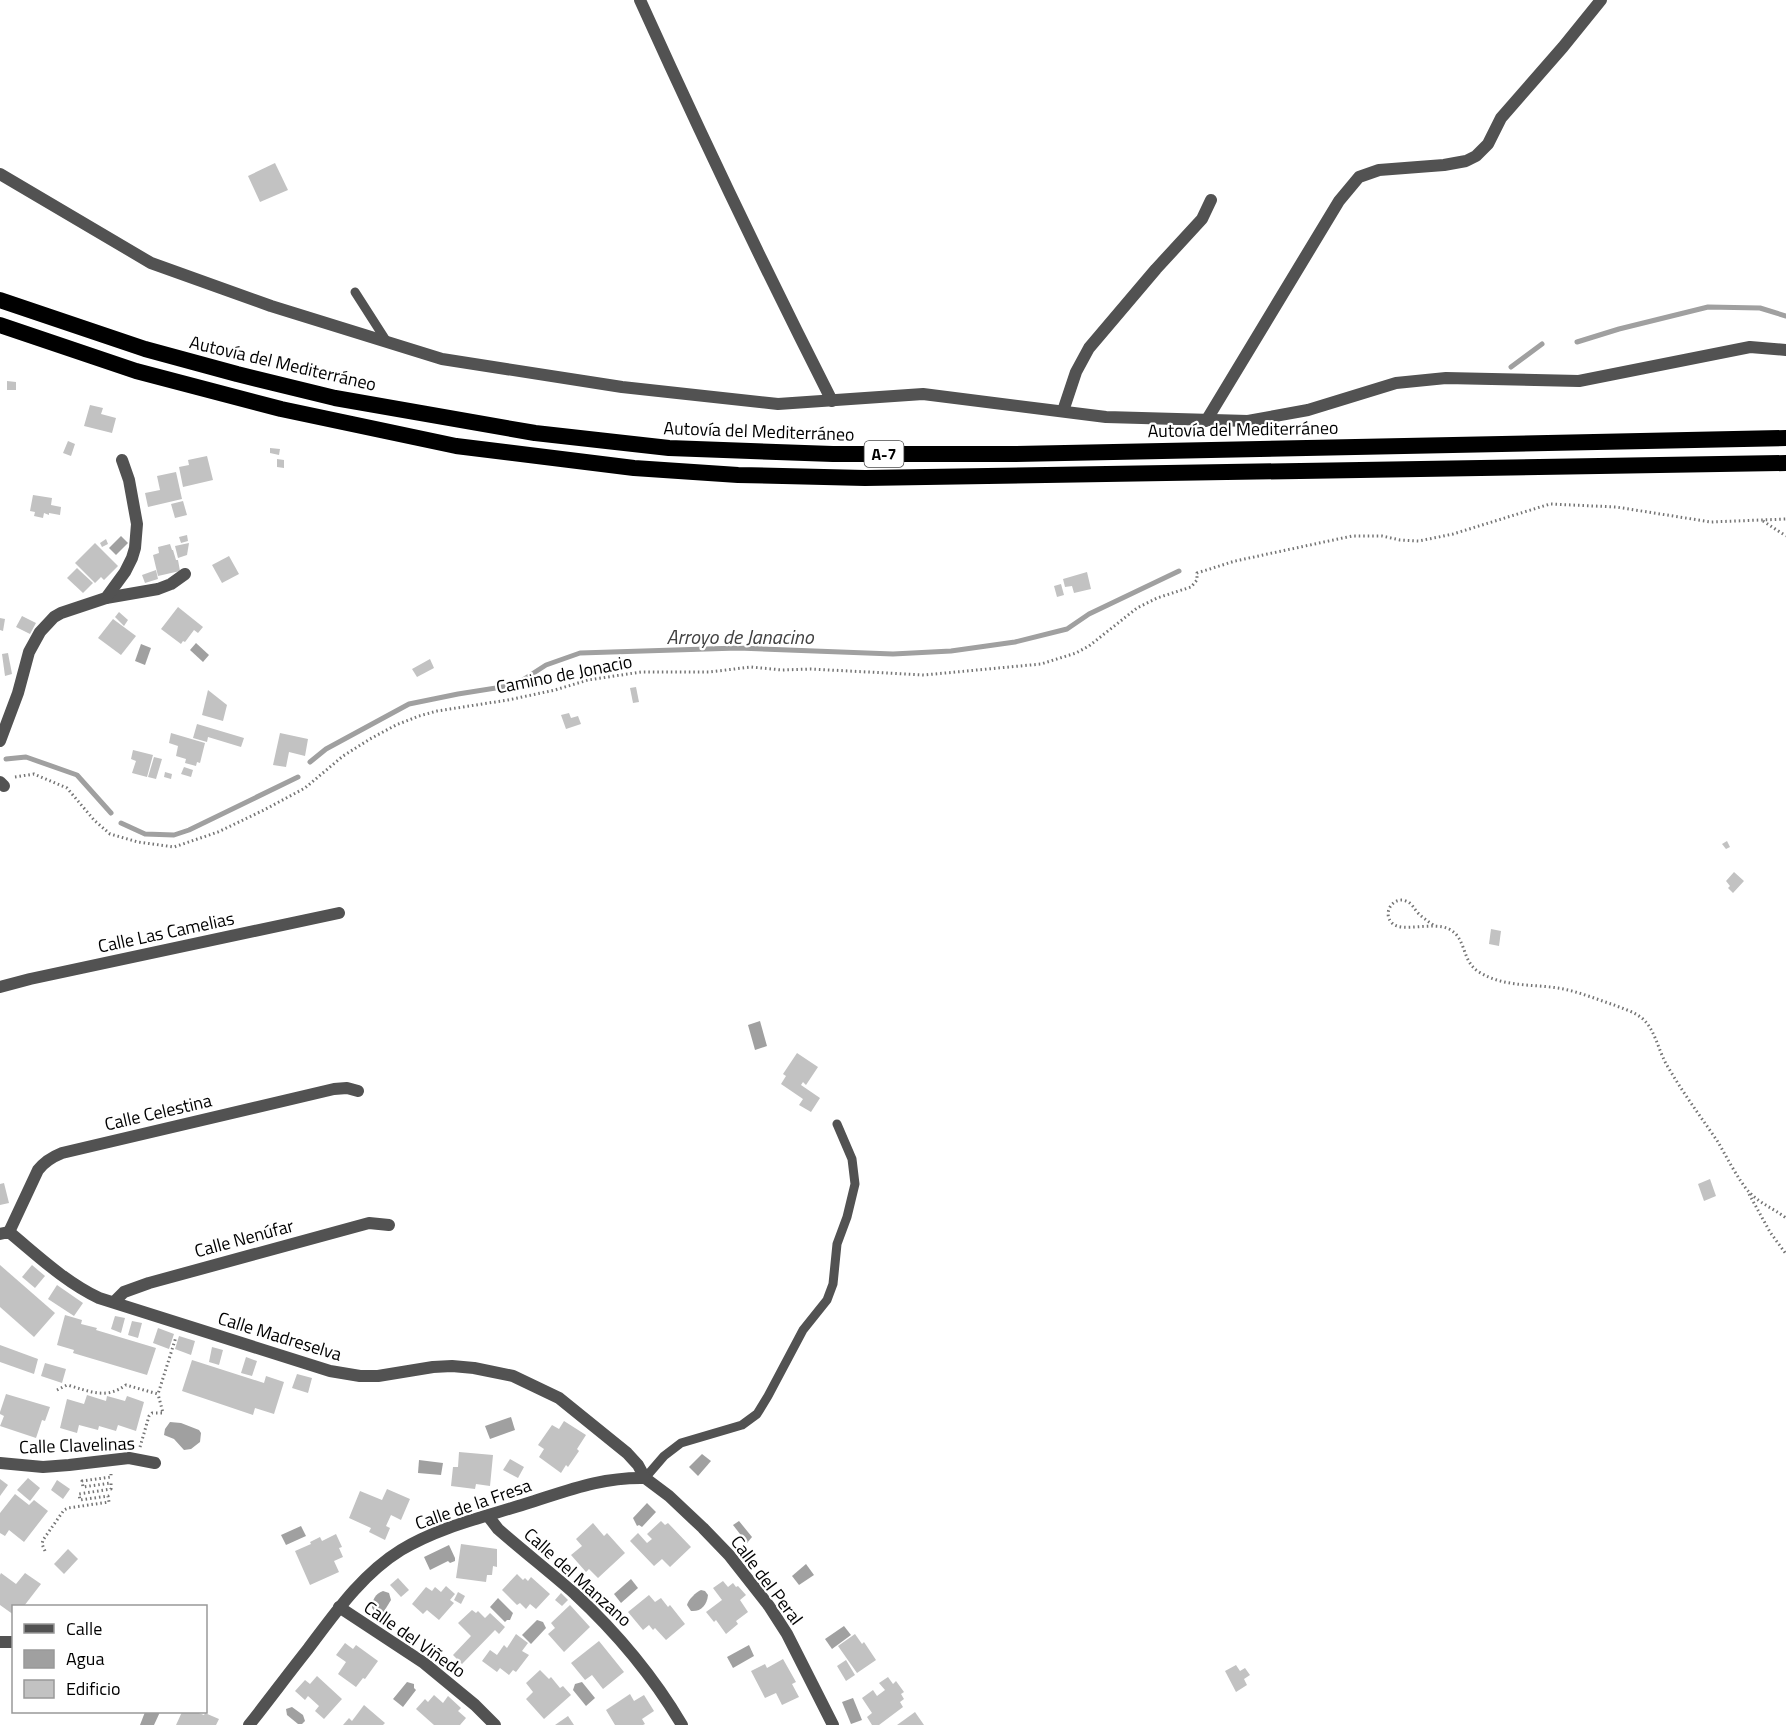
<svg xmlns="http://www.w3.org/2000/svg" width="1786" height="1725" font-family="'Titillium Web',sans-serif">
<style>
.water{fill:#a0a0a0}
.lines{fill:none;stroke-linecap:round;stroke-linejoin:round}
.stream{stroke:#a0a0a0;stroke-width:5}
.building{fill:#c2c2c2}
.path{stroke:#747474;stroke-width:3;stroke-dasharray:1.5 3;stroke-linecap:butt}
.service{stroke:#525252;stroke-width:9}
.minor{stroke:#525252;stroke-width:12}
.trunk{stroke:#000;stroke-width:16}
.labels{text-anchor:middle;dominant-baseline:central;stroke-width:4.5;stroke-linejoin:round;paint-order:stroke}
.shield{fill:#fff;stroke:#4c4c4c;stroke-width:1.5}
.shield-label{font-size:16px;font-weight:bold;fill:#000}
.street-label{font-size:18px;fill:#000;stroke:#fff}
.water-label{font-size:20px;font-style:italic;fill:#414141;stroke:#fff}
</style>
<rect width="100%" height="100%" fill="#fff"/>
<!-- water -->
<g class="water">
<path d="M121,536L128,543L116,555L109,548Z"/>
<path d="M196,643L209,655L203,662L190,650Z"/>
<path d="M141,644L151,648L145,665L135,661Z"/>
<path d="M760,1021L767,1046L755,1050L748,1025Z"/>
<path d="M511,1417L515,1430L490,1439L485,1426Z"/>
<path d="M170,1422L181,1423L199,1430L201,1433L200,1442L191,1449L184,1450L174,1439L164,1435L165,1429Z"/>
<path d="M702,1454L711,1461L698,1476L689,1467Z"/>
<path d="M419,1460L443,1463L441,1475L418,1473Z"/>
<path d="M647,1503L656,1512L642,1527L639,1525L637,1526L633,1518Z"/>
<path d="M739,1521L752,1537L747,1543L733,1525Z"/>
<path d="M301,1526L306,1536L286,1545L281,1535Z"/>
<path d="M449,1545L455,1558V1561L450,1563L448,1561L430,1570L424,1557Z"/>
<path d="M806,1564L814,1575L799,1585L792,1576Z"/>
<path d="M631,1579L638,1588L621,1603L614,1594Z"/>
<path d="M701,1590L705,1591L708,1595C707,1605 701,1612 691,1611L687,1605C688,1600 696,1592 701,1590Z"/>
<path d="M383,1591L389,1593L391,1600L383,1613H376L372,1608C372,1600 375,1594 383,1591Z"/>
<path d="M498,1598L513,1613L510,1620H507L505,1622L490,1607Z"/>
<path d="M537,1620L543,1622L546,1628L531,1644L522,1635Z"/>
<path d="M844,1626L851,1635L832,1649L825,1639Z"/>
<path d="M749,1645L754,1656L733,1668L727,1657Z"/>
<path d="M407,1682L414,1684V1688L416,1690L403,1707L393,1699Z"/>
<path d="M582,1682L595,1698L586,1706L573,1690L575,1684Z"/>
<path d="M853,1698L862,1720L851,1724L842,1702Z"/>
<path d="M292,1707L303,1715L305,1721L302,1724H298L287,1715L286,1709Z"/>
<path d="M145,1712H160L154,1725H140Z"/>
</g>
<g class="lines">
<!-- stream -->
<g class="stream">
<path d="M1577,342L1619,329L1708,307L1760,308L1786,316"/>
<path d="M1511,367L1542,344"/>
<path d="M6,759L26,757L77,775L111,813"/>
<path d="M310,762L326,749L409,704L458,694L515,685L546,665L580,653L738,648L893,654L951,651L1015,642L1067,629L1089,614L1179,571"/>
<path d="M121,823L145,834L174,835L189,830L298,777"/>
</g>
</g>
<!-- building -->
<g class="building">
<path d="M275,163L288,190L260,202L248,176Z"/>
<path d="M7,381L16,382V390H7Z"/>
<path d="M90,405L103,408L101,414L116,418L112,433L84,426Z"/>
<path d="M68,441L75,444L71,456L63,453Z"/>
<path d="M270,448L280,449L279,455L270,453Z"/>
<path d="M207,456L213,480L183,487L179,467L189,465L188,460Z"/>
<path d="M277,459L284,460V468L277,467Z"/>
<path d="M176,472L182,499L148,507L145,493L160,490L157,476Z"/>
<path d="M33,495L52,498L51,505L61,507L60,515L49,513V515L44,513L43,518L34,516L35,512L30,511Z"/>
<path d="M183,501L187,515L175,518L171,504Z"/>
<path d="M187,535L188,541L181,543L179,537Z"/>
<path d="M106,539L108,544L102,547L100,543Z"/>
<path d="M95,543L118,566L104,580L101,577L95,583L75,563Z"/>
<path d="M189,543L187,555L178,558L175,546Z"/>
<path d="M170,544L172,550H173L176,560H178L180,571L158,576L153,555L159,553L158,547Z"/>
<path d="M229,556L239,574L222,583L212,565Z"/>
<path d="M77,568L93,583L83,593L67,578Z"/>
<path d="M156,570L158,579L145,583L142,575Z"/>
<path d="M1087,572L1091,589L1074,593L1072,586L1065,587L1063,579Z"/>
<path d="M1061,584L1064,595L1057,597L1054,586Z"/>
<path d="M178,607L203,627L198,633L194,630L185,642L183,641L181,644L161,629Z"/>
<path d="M119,612L128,620L124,626L115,617Z"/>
<path d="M22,616L36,623L30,634L16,627Z"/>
<path d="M0,618L5,619L3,631L0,630Z"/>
<path d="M113,619L136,636L121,655L98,638Z"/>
<path d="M8,653L12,674L5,676L2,654Z"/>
<path d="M430,659L434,668L417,677L412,669Z"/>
<path d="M636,687L639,702L633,703L630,688Z"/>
<path d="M208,690L227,705L223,721L202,715Z"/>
<path d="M569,713L571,718L578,716L581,724L566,729L561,715Z"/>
<path d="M197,724L244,738L241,747L208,737L207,742L193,738Z"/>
<path d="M171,733L205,743L200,763L197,762L196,766L185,763L186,759L176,756L178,746L169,743Z"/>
<path d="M280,733L308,739L305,756L289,752L286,767L273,765Z"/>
<path d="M133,750L153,755L147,777L132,773L136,761L131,759Z"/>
<path d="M154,757L162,759L156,779L148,777Z"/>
<path d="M184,767L193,770L191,777L181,774Z"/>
<path d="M165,772L172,774L171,779L164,777Z"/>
<path d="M1727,841L1730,847L1726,849L1722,844Z"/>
<path d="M1734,872L1744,881L1733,893L1728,888L1730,886L1726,881Z"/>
<path d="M1491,929L1501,931L1499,946L1489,944Z"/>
<path d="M797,1053L818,1067L806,1085L803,1082L801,1085L820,1098L811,1112L799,1105L803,1099L781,1084L786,1076L783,1074Z"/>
<path d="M1710,1179L1716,1196L1704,1201L1698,1184Z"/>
<path d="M4,1183L9,1203L0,1205V1184Z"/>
<path d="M0,1265L55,1313L34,1337L0,1307Z"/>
<path d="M32,1265L45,1276L35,1288L22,1277Z"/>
<path d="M57,1285L83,1303L74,1316L48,1299Z"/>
<path d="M65,1315L82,1320L81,1324L97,1328L96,1330L156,1348L147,1375L73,1353L74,1350L57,1345Z"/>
<path d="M115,1316L125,1318L121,1333L111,1329Z"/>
<path d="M132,1321L142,1323L138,1338L128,1335Z"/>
<path d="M158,1328L174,1334L169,1349L153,1343Z"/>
<path d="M179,1336L195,1341L191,1355L175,1349Z"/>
<path d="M0,1345L38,1359L34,1374L0,1362Z"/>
<path d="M212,1347L223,1350L219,1365L209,1362Z"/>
<path d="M246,1357L257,1361L252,1376L241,1373Z"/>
<path d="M192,1360L264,1383L266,1376L284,1382L274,1414L255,1408L253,1415L182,1391Z"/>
<path d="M45,1363L66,1369L62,1383L41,1376Z"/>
<path d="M297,1374L312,1378L308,1393L292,1388Z"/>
<path d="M6,1394L50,1407L45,1421L42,1420L36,1438L0,1426L4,1416L0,1414V1412Z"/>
<path d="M87,1395L106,1401L107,1396L125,1401L127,1396L144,1402L136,1431L118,1425L116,1431L99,1426L98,1430L79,1425L77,1433L60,1428L67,1399L84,1404Z"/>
<path d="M564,1421L586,1435L577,1449L579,1451L568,1467L566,1465L561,1473L539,1457L544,1449L538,1445L552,1425L559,1429Z"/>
<path d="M459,1452L493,1455L490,1486L476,1484L475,1489L451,1486L453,1467H458Z"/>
<path d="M510,1459L524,1467L518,1478L503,1470Z"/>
<path d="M28,1478L40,1488L30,1501L17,1490Z"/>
<path d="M0,1479L8,1485L0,1496Z"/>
<path d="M57,1480L70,1489L63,1499L51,1490Z"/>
<path d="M387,1489L410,1499L401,1520L391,1515L386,1526L390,1528L385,1540L369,1532L371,1528L349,1518L360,1491L382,1500Z"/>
<path d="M15,1494L29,1505L34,1500L48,1511L24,1542L9,1530L5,1536L0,1533V1513Z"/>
<path d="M661,1521L665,1525L668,1523L691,1547L670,1567L662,1559L654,1566L630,1541L638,1533L647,1543L652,1539L647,1534Z"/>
<path d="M593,1523L604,1536L607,1533L625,1553L598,1578L589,1569L586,1572L571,1555L582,1546L576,1539Z"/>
<path d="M336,1534L342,1547L339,1548L343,1557L334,1561L339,1572L310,1585L295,1551L311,1544L310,1542L320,1537L322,1541Z"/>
<path d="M461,1544L497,1549V1567L493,1566L492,1575H487L486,1582L456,1578Z"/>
<path d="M68,1549L78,1559L64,1574L54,1564Z"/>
<path d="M1,1573L16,1584L25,1573L41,1584L24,1606H14V1615L0,1605V1575Z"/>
<path d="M517,1574L523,1580L525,1578L528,1581L531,1577L550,1594L536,1609L530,1604L526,1609L520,1603L517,1605L502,1590Z"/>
<path d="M398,1578L409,1590L401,1597L390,1585Z"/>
<path d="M723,1581L728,1587L733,1583L736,1587L738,1586L746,1595L740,1600L748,1612L736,1621L738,1624L726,1634L716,1620L714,1622L706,1612L722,1600L713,1588Z"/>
<path d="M446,1586L455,1594L450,1600L454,1603L439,1620L427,1610L423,1614L412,1604L426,1587L432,1591L435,1587L441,1592Z"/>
<path d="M458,1592L465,1596L461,1604L454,1600Z"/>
<path d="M561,1593L568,1600L562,1606L555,1600Z"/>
<path d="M649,1595L655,1602L661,1598L668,1607L670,1605L685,1624L666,1640L655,1628L653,1630L649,1625L643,1630L628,1612Z"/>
<path d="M570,1605L590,1627L564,1652L548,1634L555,1628L551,1623Z"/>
<path d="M472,1610L476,1613L478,1611L485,1618L490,1613L505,1627L499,1634L495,1630L462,1664L453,1655L471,1636L458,1623Z"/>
<path d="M516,1634L528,1643L522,1651L529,1655L516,1672L513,1670L509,1675L500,1668L497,1672L482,1661L490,1650L497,1655L504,1645L507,1648Z"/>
<path d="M855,1634L862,1644L864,1642L876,1660L857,1673L838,1646Z"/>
<path d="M599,1641L624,1672L603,1689L592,1675L585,1680L571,1663Z"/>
<path d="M345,1643L353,1649L356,1645L378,1661L365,1679L363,1678L356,1687L338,1674L346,1662L336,1655Z"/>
<path d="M783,1659L796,1682L792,1684L799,1697L782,1705L776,1693L765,1698L751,1671L765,1664L767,1668Z"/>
<path d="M846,1660L855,1675L846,1681L837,1666Z"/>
<path d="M1236,1665L1240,1671L1245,1668L1250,1675L1244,1679L1247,1685L1236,1692L1225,1671Z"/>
<path d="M540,1670L549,1679L551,1677L560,1688L563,1686L571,1695L544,1719L526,1699L533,1692L526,1683Z"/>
<path d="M317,1676L342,1699L324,1719L315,1711L319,1706L308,1696L305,1700L295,1691L305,1680L310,1684Z"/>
<path d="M888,1677L893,1684L896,1681L904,1692L901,1694L904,1699L900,1702L903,1707L879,1725H872L867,1717L872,1713L862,1698L873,1690L877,1696L885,1690L879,1683Z"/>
<path d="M630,1694L634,1701L644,1695L654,1711L642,1719L645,1724L643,1725H615L606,1710Z"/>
<path d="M434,1695L443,1703L448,1696L461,1708L458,1711L466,1718L460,1725H434L416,1709L425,1699L428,1702Z"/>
<path d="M364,1705L385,1723L383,1725H343L349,1718L352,1721Z"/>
<path d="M182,1712H196L204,1715L205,1713L219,1719L216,1725H176Z"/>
<path d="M915,1712L924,1725H897Z"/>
<path d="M568,1716L574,1725H555Z"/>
</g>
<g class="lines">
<!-- path -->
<g class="path">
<path d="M1763,521L1786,536"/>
<path d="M15,777L34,774L67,788L94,820L110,834L138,842L174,847L218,832L264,810L305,788L343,756L370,739L396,725L419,716L437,711L508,700L555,690L588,680L641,672H709L751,667L782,670L811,669L924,675L1041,664L1076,653L1089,646L1137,608L1157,598L1191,587L1197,580V573L1235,561L1352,536H1382L1400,540L1419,541L1453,534L1550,504L1616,507L1711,522L1786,519"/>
<path d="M1433,925C1428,921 1423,918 1419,914C1414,909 1412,903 1406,901C1393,896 1382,913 1392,923C1401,933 1433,921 1449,929C1467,938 1461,961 1479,972C1503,987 1531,984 1558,988C1577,991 1596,999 1614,1005C1624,1009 1635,1012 1643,1019C1656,1031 1658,1051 1668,1067C1683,1093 1701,1117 1718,1142C1726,1156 1739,1181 1749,1192C1762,1205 1773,1208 1786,1218"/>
<path d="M1749,1194L1770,1232L1786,1254"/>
<path d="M57,1390L67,1385C90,1391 105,1400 126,1385L158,1394L176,1337"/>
<path d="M140,1447L149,1416L152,1413H163L158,1394"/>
<path d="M45,1551L42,1544L43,1540L64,1510L68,1508L109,1502L108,1496L80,1500L79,1494L111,1489V1483L83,1487L82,1481L111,1477V1474"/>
</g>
<!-- service -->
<g class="service">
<path d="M355,292L387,342"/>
<path d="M645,1478L664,1456L681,1443L742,1425L757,1414L768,1396L803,1330L827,1300L833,1284L837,1244L847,1217L855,1184L852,1159L837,1124"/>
</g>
<!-- minor -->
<g class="minor">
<path d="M640,0C701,135 765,269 832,401"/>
<path d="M0,174L151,263L271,306L442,359L622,387L778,404L923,394L1106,417L1248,421L1308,410L1396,383L1446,378L1579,381L1750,347L1786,350"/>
<path d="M1063,411L1076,372L1089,348L1156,269L1202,219L1211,200"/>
<path d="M1206,421L1339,201L1359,177L1379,170L1444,165L1466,161L1476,156L1488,144L1501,118L1563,47L1601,0"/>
<path d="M106,598L158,589L171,584L185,574"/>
<path d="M0,741L18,693L29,652L40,632L54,617L61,613L106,598L125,572L132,558L135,548L137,524L129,480L122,460"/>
<path d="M0,782L4,786"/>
<path d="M0,987L30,979L339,913"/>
<path d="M9,1232L38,1170C45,1161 52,1157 62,1153L334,1089L347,1088L358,1091"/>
<path d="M0,1234L9,1232C37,1255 65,1282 99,1298L330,1371L360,1376H378L433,1367L452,1366L474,1368L513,1376L559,1398L627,1453L638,1465L645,1478L669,1496L703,1528L729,1555L769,1606L787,1634L833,1725"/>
<path d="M114,1302L124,1292L149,1283L369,1223L389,1225"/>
<path d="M0,1463L43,1467L69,1465L129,1458L155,1463"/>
<path d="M488,1516L498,1529C523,1551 550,1572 575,1594C617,1633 653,1676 682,1725"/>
<path d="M339,1607L424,1663L475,1705L495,1725"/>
<path d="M0,1642H14"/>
<path d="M249,1725C269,1700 288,1674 308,1649C335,1613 362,1574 401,1550C439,1527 484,1517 525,1504C567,1491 600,1477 645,1478"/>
</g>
<!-- trunk -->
<g class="trunk">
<path d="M0,300L145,349L237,374L335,398L535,433L669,448L833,454H1013L1786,438"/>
<path d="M0,325L136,371L281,409L456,446L634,468L738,475L865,478L1786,463"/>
</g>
</g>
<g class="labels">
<!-- shield labels -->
<rect class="shield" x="864.5" y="441" width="39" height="26" rx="4.5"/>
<g class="shield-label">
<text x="884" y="454">A-7</text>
</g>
<!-- street labels -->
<g class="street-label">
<text transform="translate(283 363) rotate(13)">Autovía del Mediterráneo</text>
<text transform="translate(1243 429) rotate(-1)">Autovía del Mediterráneo</text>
<text transform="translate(759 431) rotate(2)">Autovía del Mediterráneo</text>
<text transform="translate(564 674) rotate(-11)">Camino de Jonacio</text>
<text transform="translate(166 932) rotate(-12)">Calle Las Camelias</text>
<text transform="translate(158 1112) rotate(-13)">Calle Celestina</text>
<text transform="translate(244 1238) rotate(-15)">Calle Nenúfar</text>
<text transform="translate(280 1336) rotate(17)">Calle Madreselva</text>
<text transform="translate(77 1445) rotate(-2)">Calle Clavelinas</text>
<text transform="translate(473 1504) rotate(-19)">Calle de la Fresa</text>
<text transform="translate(578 1577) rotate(42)">Calle del Manzano</text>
<text transform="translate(767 1580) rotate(53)">Calle del Peral</text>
<text transform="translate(415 1639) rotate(35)">Calle del Viñedo</text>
</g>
<!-- water labels -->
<g class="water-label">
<text x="740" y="636">Arroyo de Janacino</text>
</g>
</g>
<!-- legend -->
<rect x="12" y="1605" width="195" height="108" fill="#ffffff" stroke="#999999" stroke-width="1.5"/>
<rect x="24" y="1624" width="30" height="9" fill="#525252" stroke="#999999" stroke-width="1.5"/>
<text x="66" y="1635" font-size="18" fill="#000000">Calle</text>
<rect x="24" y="1650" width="30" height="18" fill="#a0a0a0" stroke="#999999" stroke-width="1.5"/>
<text x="66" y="1665" font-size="18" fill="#000000">Agua</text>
<rect x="24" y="1680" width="30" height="18" fill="#c2c2c2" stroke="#999999" stroke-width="1.5"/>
<text x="66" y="1695" font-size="18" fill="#000000">Edificio</text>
</svg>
